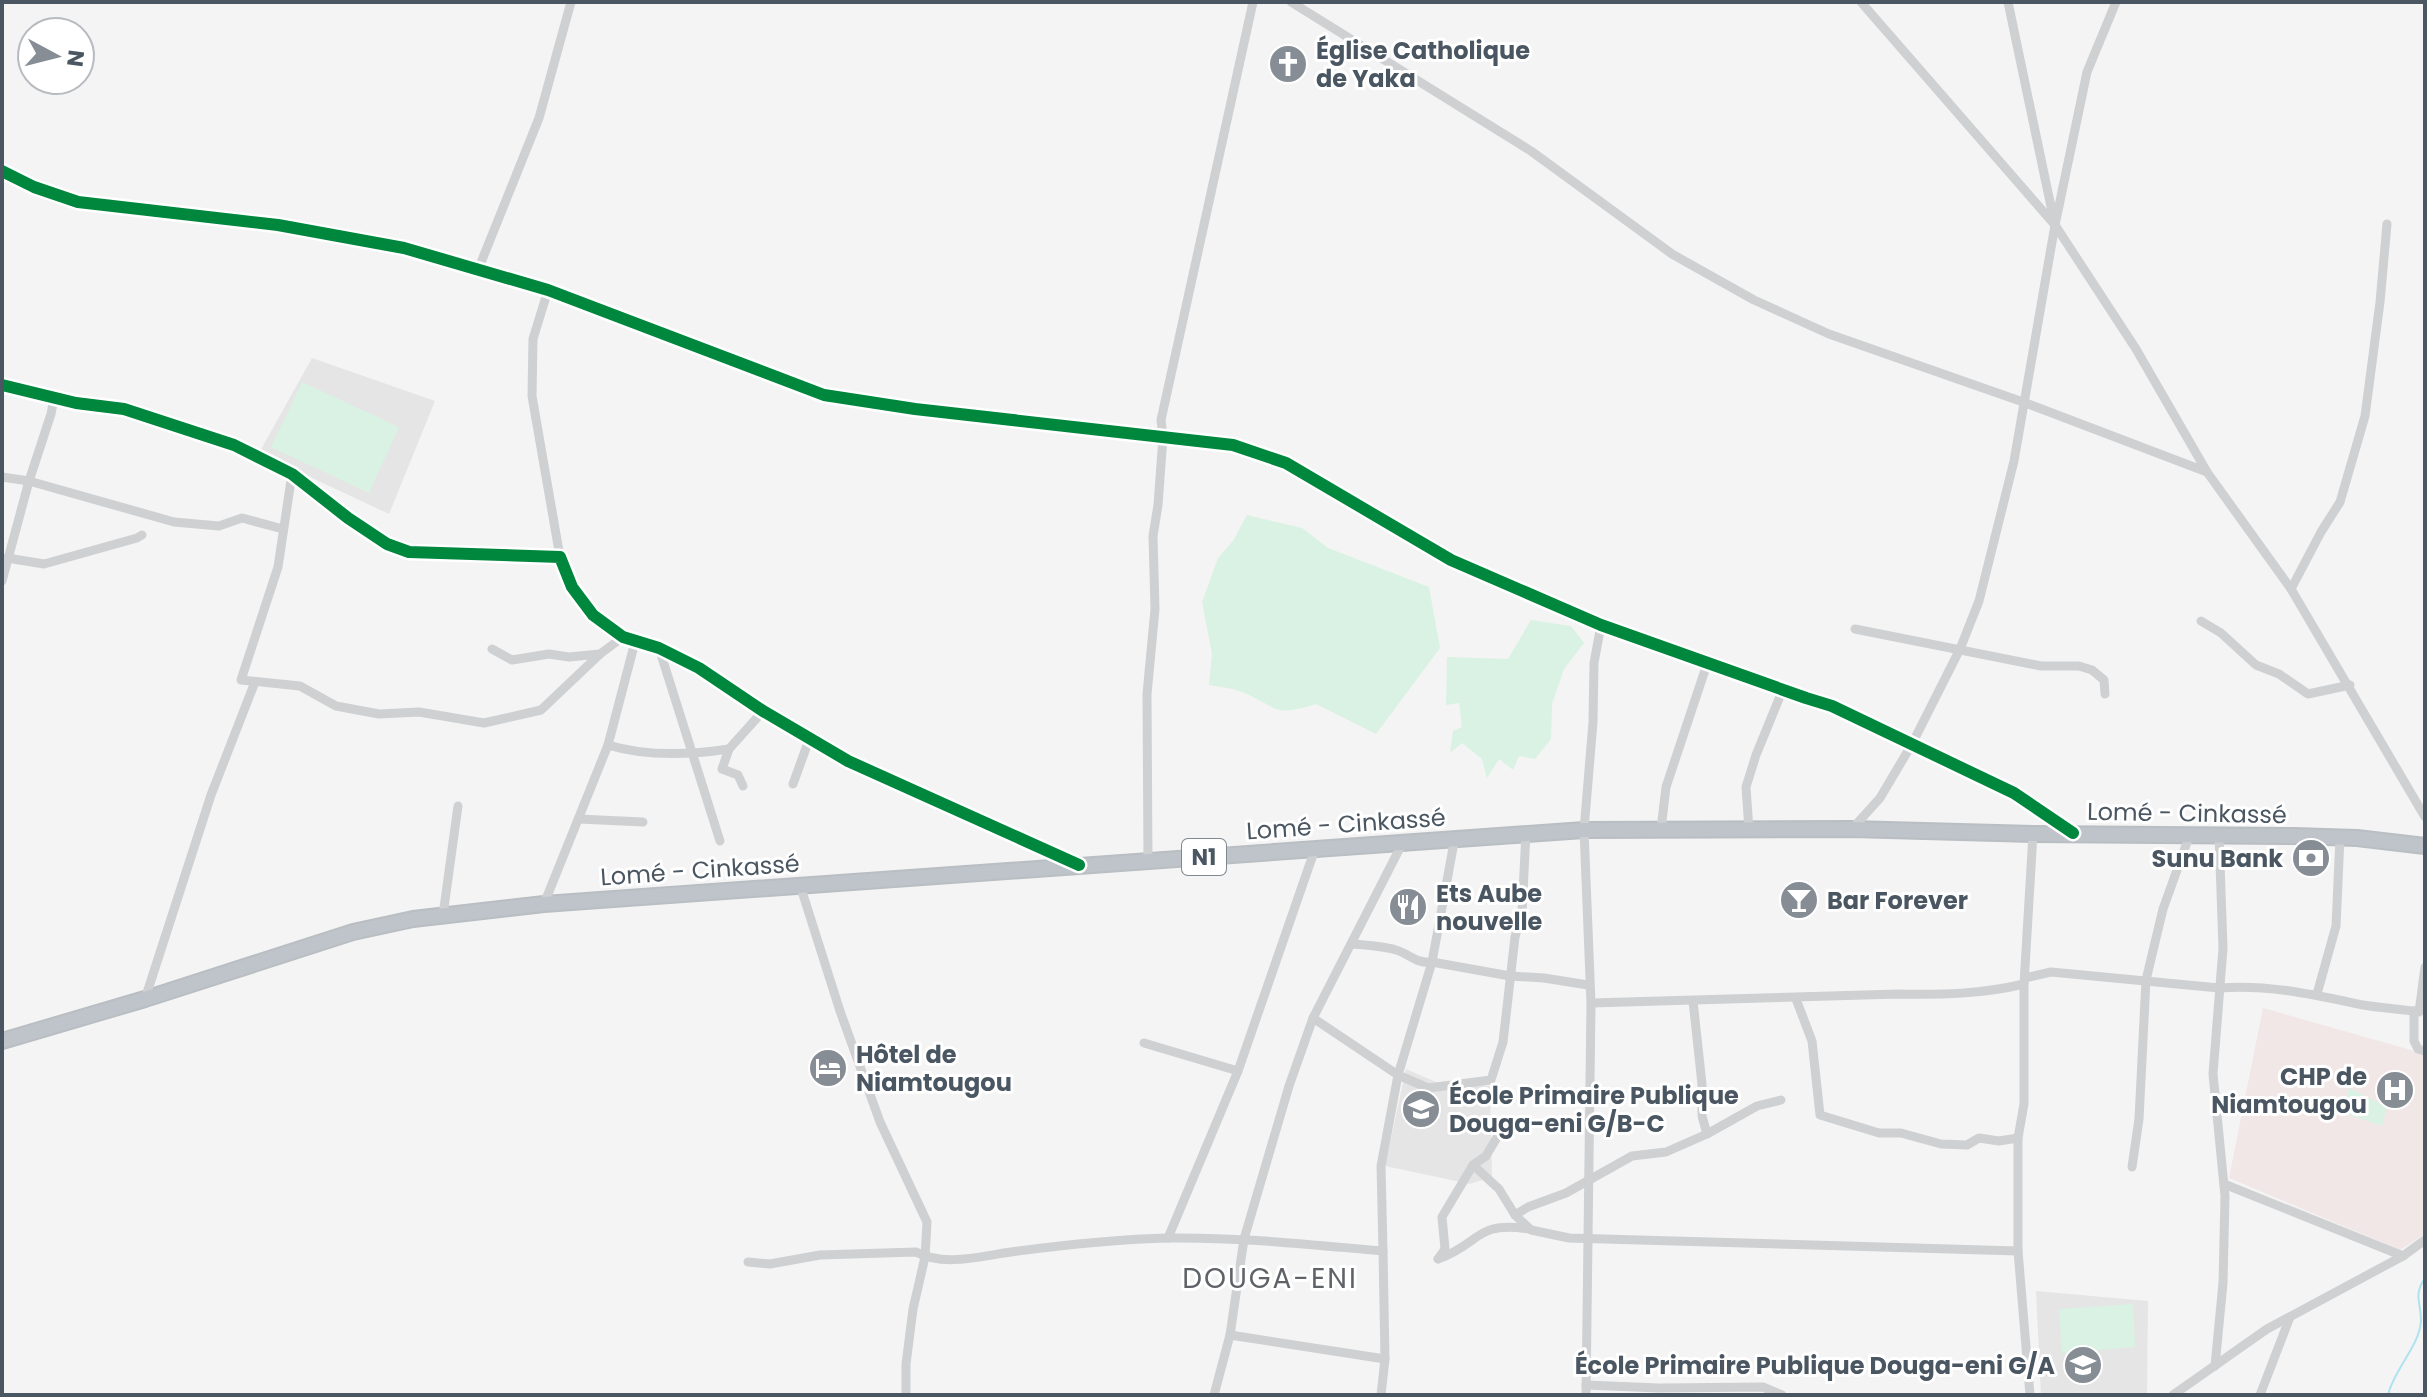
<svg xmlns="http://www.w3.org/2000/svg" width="2427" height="1397" font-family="Poppins,sans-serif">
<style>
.education{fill:#e6e5e6}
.medical{fill:#f1e7e6}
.green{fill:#d9f2e3}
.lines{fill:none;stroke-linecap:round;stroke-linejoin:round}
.stream{stroke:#aee2f0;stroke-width:2}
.highway-casing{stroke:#b9bec3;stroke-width:18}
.minor{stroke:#ced0d2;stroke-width:9}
.highway{stroke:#bec4c9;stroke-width:14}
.cycleway-casing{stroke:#fff;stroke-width:17}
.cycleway{stroke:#00873e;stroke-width:12}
.labels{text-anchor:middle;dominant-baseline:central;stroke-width:6;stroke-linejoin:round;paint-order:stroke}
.shield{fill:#fff;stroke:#808990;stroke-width:2}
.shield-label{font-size:22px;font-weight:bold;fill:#4a5661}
.poi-label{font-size:24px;font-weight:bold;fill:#4a5661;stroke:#fff;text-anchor:start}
.street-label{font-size:24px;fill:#4a5661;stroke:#fff}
.quarter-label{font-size:28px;letter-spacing:2px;fill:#5f6368;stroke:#fff}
</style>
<rect width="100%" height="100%" fill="#f4f4f4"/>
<!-- education -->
<g class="education">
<path d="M312,358L435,401L389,514L259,453Z"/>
<path d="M1406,1069L1436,1082L1490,1086L1492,1177L1470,1184L1385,1166Z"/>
<path d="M2036,1291L2148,1301L2147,1395H2041Z"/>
</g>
<!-- medical -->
<path class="medical" d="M2263,1008L2425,1054V1234L2400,1250L2229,1178Z"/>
<!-- green -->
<g class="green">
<path d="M302,382L399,427L369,493L271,447Z"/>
<path d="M1247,515L1302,528L1328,548L1429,587L1440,648L1376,734L1316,704C1271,718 1279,707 1242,692C1232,688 1220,687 1209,685L1212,654L1202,602L1218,558L1233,541Z"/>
<path d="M1531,620L1571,626L1584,643L1564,669L1552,704L1551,739L1535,759L1519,756L1513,770L1499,759L1487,778L1482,759L1462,743L1450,753L1453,731L1462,727L1459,703L1446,705L1447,657L1508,659Z"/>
<path d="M2349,1088L2387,1107L2382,1126L2347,1114L2344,1107Z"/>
<path d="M2133,1304L2135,1347L2062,1353L2059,1309Z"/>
</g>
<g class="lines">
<!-- stream -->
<path class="stream" d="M2388,1395C2394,1369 2420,1346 2421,1320C2421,1302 2413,1296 2425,1278"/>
<defs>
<path id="highway" d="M2,1041L145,999L353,932L413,919L544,904L1584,830L1852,829L2033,834L2294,836L2357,838L2425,846"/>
</defs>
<!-- highway casing -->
<use href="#highway" class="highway-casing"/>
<!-- minor -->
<g class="minor">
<path d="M1291,2L1531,151L1672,254L1754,300L1829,334L2023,402L2207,472"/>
<path d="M1861,2L2055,225L2136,349L2207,472L2291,589L2425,817"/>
<path d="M2008,2L2054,221"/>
<path d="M2,171L34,187L78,202L278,225L404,248L548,290L824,395L915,409L1233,445L1286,463L1451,560L1601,625L1806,698L1832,706L2014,793L2072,832"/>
<path d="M478,270L539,118L571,2"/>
<path d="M548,290L533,339L532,396L560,557"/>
<path d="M2,385L76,403L124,409L234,445L292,474L348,518L387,544L409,552L560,557L572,587L593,615L623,637L659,648L699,668L763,711L848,761L1075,863"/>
<path d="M292,474L278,567L241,680L300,686L336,706L379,714L419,712L484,723L541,710L600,654"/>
<path d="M2,477L29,481L174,522L219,526L242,518L283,529"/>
<path d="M7,558L44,564L137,538L142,535"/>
<path d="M2,581L29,481L51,414L54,398"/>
<path d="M2291,589L2321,532L2340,502L2365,416L2380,302L2387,224"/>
<path d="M2201,621L2221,633L2256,665L2279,674L2308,694L2350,685"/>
<path d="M1855,629L2041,666H2079L2092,670L2104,680L2105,694"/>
<path d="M659,648L720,841"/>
<path d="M492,649L512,660L549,654L569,657L600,654L623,637"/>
<path d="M608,745C647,757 689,755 729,749"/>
<path d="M793,784L810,737"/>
<path d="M743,786L738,775L722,769L729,749L763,711"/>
<path d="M579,819L643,822"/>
<path d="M1661,829L1666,787L1707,664"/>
<path d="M1852,829L1880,798L1912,744L1960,649L1979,601L2014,461L2055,225L2087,72L2116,2"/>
<path d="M1749,830L1746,787L1756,755L1783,689"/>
<path d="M1148,861L1147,694L1155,609L1153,536L1158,505L1163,437L1161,420L1253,2"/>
<path d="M800,885L840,1011L880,1122L927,1222L925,1257L913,1309L906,1364V1395"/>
<path d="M544,904L608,745L635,642"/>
<path d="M443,915L458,806"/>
<path d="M1351,944C1366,945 1382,946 1396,950C1410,954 1416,964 1432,962L1510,976L1544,978L1588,985"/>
<path d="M2025,978L2051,972L2219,988C2268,984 2315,995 2363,1005C2381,1008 2401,1009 2419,1012L2425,967"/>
<path d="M2317,994L2336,926L2340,838"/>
<path d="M145,999L211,795L255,682"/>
<path d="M1796,999L1812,1041L1820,1115L1879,1133H1901L1941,1144L1967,1145L1979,1138L1999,1141L2018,1138"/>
<path d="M1693,1001L1702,1084V1116L1707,1134"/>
<path d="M1591,1003L1898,994C1941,995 1982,994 2024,984"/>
<path d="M2414,1011V1041L2418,1049L2425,1051"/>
<path d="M1313,1018L1398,1075L1428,1088L1491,1080L1503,1042L1515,937L1522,912L1526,832"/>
<path d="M1144,1043L1238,1071"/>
<path d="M1473,1165L1499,1189L1515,1215L1531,1230L1569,1238L2018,1251"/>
<path d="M2132,1167L2139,1119L2146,980L2163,909L2190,834"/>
<path d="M2224,1184L2403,1256"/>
<path d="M1515,1215L1528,1207L1566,1193L1632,1156L1666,1152L1707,1134L1757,1106L1781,1100"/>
<path d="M1168,1238L1238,1071L1315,849"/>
<path d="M1438,1259L1445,1249L1442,1217L1473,1165L1486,1156L1499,1134"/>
<path d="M1438,1259C1482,1243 1474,1221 1529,1229"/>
<path d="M748,1262L770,1264L820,1255L916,1252C944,1267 981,1256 1011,1252C1063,1245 1117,1239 1169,1238C1241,1237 1312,1245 1383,1251L1381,1166L1398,1075L1432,962L1455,837"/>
<path d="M1230,1335L1385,1359"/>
<path d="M2215,1366L2223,1283L2225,1196L2213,1074L2223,948L2219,835"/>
<path d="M1586,1385L1659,1388L1763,1387L1782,1395"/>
<path d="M1214,1395L1230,1335L1244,1239L1289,1086L1313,1018L1403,842"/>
<path d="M1381,1395L1385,1359L1383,1251"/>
<path d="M1586,1395L1591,1003L1584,830L1593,722L1594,663L1601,625"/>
<path d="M2030,1395L2018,1251V1138L2024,1104V984L2033,834"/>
<path d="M2173,1395L2267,1329L2403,1256L2425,1240"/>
<path d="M2260,1395L2290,1317"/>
</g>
<!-- highway -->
<use href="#highway" class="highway"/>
<defs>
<g id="cycleway">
<path d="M2,171L34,187L78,202L278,225L404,248L548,290L824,395L915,409L1233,445L1286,463L1451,560L1601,625L1806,698L1832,706L2014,793L2073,833"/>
<path d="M2,385L76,403L124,409L234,445L292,474L348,518L387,544L409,552L560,557L572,587L593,615L623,637L659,648L699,668L763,711L848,761L1079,865"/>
</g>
</defs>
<!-- cycleway casing -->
<use href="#cycleway" class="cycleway-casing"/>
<!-- cycleway -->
<use href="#cycleway" class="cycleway"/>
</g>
<!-- icons -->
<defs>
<symbol id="church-disc" viewBox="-11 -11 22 22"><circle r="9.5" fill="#868d94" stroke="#fff"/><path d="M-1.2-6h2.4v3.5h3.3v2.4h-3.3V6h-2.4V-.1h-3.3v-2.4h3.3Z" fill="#fff"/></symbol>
<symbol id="bank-disc" viewBox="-11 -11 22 22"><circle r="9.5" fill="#868d94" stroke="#fff"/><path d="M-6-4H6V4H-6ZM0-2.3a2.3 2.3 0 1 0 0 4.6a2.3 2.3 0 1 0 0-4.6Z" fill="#fff"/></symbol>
<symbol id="bar-disc" viewBox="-11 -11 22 22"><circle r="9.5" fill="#868d94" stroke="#fff"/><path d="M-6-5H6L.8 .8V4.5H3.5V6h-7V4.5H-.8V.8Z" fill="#fff"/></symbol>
<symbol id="restaurant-disc" viewBox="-11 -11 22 22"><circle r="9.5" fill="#868d94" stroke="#fff"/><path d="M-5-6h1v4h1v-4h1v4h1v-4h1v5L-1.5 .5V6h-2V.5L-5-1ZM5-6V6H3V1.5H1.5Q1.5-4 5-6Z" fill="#fff"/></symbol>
<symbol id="hotel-disc" viewBox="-11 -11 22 22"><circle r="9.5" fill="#868d94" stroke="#fff"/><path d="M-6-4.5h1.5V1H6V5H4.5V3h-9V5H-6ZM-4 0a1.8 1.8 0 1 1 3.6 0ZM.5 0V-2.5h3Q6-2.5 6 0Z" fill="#fff"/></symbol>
<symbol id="hospital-disc" viewBox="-11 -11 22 22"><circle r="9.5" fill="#868d94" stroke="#fff"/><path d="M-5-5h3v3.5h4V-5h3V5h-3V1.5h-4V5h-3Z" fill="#fff"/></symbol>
<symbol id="school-disc" viewBox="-11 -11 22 22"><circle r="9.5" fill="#868d94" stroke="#fff"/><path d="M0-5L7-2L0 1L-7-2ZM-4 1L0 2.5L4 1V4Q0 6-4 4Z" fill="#fff"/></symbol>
</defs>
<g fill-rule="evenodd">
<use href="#church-disc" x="1266" y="42" width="44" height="44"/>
<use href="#bank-disc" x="2289" y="836" width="44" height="44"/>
<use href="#bar-disc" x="1777" y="878" width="44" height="44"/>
<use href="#restaurant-disc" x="1386" y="885" width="44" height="44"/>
<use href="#hotel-disc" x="806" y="1046" width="44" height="44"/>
<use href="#hospital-disc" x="2373" y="1068" width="44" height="44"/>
<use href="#school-disc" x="1399" y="1087" width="44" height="44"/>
<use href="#school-disc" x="2061" y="1343" width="44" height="44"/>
</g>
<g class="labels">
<!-- shield labels -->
<rect class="shield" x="1182" y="839" width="44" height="36" rx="6"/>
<g class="shield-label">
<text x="1204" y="857">N1</text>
</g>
<!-- poi labels -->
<g class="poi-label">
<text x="1316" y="50">Église Catholique<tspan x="1316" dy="28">de Yaka</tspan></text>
<text x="2283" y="858" text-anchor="end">Sunu Bank</text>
<text x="1436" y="893">Ets Aube<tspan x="1436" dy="28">nouvelle</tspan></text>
<text x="1827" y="900">Bar Forever</text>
<text x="856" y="1054">Hôtel de<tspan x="856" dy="28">Niamtougou</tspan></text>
<text x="2367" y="1076" text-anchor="end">CHP de<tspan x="2367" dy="28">Niamtougou</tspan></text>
<text x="1449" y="1095">École Primaire Publique<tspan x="1449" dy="28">Douga-eni G/B-C</tspan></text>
<text x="2055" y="1365" text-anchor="end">École Primaire Publique Douga-eni G/A</text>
</g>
<!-- street labels -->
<g class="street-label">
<text transform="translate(2187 813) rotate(1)">Lomé - Cinkassé</text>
<text transform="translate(1346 824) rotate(-4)">Lomé - Cinkassé</text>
<text transform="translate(700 870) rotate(-4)">Lomé - Cinkassé</text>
</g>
<!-- quarter labels -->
<g class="quarter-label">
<text x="1270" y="1278">DOUGA-ENI</text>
</g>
</g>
<!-- border -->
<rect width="2427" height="1397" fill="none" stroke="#4a5661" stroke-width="8"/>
<!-- north arrow -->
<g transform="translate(56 56) rotate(97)"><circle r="38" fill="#ffffff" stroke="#b7bbc0" stroke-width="2"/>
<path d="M0-6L14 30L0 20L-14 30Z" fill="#868d94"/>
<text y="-12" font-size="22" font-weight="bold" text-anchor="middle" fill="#4a5661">N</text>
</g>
</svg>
